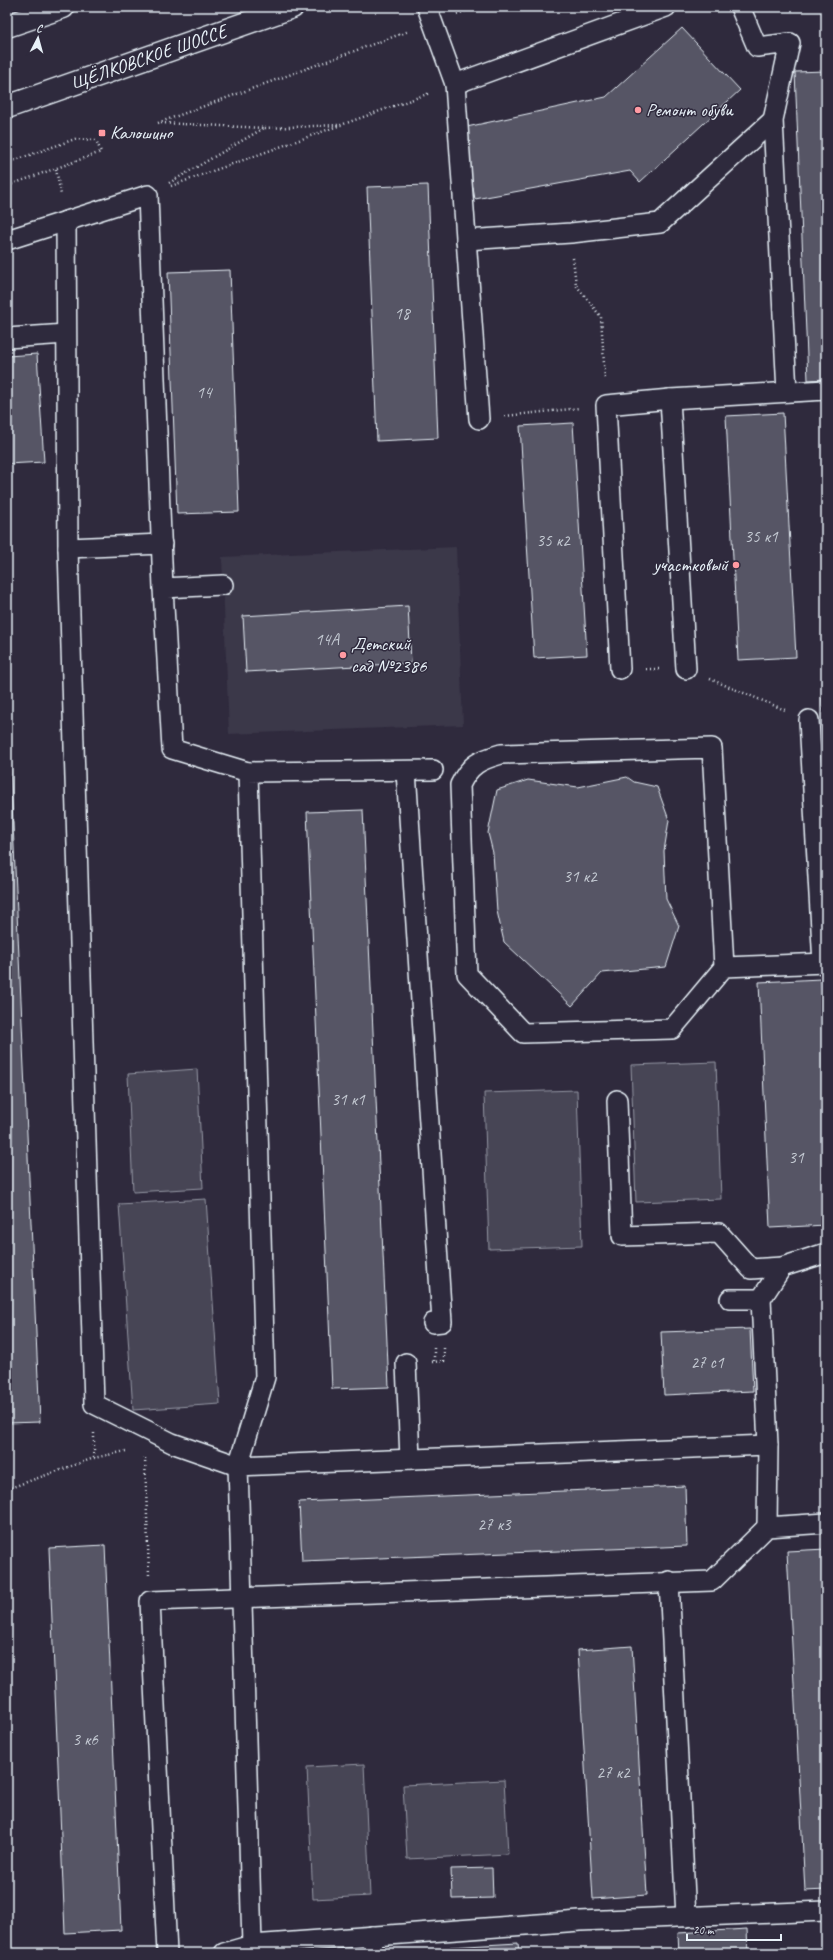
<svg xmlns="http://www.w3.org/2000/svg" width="833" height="1960" font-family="Caveat,sans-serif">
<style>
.built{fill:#3b3749}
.green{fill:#464455;stroke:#979aa6}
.building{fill:#575565;stroke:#e8f1f8}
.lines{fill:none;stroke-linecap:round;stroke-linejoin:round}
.lane-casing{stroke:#e8f1f8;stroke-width:22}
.primary-casing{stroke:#e8f1f8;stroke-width:25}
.path{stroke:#e8f1f8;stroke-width:2.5;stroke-dasharray:1 3;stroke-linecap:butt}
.lane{stroke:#2f2a3d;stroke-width:19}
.primary{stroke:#2f2a3d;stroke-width:22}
.poi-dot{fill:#ff9aa2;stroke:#2f2a3d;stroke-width:1.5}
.labels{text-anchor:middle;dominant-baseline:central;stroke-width:3;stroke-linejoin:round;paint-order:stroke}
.number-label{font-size:17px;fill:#c4cad3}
.street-label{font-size:19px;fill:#e8f1f8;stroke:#2f2a3d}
.poi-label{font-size:19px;fill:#e8f1f8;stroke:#2f2a3d;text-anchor:start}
</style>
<rect width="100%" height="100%" fill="#2f2a3d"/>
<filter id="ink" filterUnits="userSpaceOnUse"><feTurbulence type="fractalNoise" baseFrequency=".025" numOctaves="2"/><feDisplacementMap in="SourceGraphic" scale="8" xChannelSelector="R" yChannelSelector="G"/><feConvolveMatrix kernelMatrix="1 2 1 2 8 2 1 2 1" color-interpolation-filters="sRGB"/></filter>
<g filter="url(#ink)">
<!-- built -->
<path class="built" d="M456,547L463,725L229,734L222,557Z"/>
<!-- green -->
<g class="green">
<path d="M716,1062L721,1199L636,1202L631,1065Z"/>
<path d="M197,1069L203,1188L133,1192L128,1074Z"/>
<path d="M577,1090L582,1246L489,1249L484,1093Z"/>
<path d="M206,1199L220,1404L133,1410L119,1204Z"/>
<path d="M364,1764L370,1896L313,1899L307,1767Z"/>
<path d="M504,1780L508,1854L407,1859L403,1785Z"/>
</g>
<!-- building -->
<g class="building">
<path d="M682,28L740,90L640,182L630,171L475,199L462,128L606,97Z"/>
<path d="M826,71V379L808,380L795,72Z"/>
<path d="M428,185L438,438L377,441L367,187Z"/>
<path d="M230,270L239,512L177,514L168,272Z"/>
<path d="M37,354L44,462L7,464V356Z"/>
<path d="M783,413L796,657L738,660L726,416Z"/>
<path d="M573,423L587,655L534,658L520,426Z"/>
<path d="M408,606L411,663L246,672L243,616Z"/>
<path d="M7,691L40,1422L7,1423Z"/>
<path d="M822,698H826V764Z"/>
<path d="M627,777L634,782L657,787L669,820L664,851L666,899L679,926L666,967L602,973L572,1006L504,942L497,911L493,853L488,833L497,790L528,780L578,787Z"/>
<path d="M363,810L389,1387L332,1389L307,812Z"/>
<path d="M821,979L826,1088V1225L770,1228L759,982Z"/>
<path d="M750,1329L753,1391L664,1395L661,1332Z"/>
<path d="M685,1486L687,1546L302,1561L299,1502Z"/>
<path d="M105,1545L121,1930L65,1933L49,1548Z"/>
<path d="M826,1549V1890L805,1891L787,1551Z"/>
<path d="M632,1646L647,1895L593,1899L578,1650Z"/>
<path d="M492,1868L493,1898L452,1899L451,1869Z"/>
<path d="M747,1929L748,1953H679L678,1933Z"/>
<path d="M518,1943L519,1953H450V1947Z"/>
</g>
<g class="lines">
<defs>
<g id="lane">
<path d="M427,7L455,84L479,419"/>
<path d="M740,7L757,47L790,43L773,120L787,392"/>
<path d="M455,84L666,7"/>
<path d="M66,221L68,548L94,1404L172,1443L238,1466L265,1377L248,772L433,770"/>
<path d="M7,240L148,195L163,588"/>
<path d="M466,240L571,233L660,223L773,120"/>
<path d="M7,338L66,334"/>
<path d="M68,548L162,544"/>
<path d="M223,585L163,588L172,749L248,772"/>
<path d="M620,669L606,405L670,399"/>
<path d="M686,669L670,399L826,390"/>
<path d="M809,720L823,964"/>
<path d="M406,771L442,1322L433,1323"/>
<path d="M724,967L712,748L501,754C480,760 470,764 460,785L467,974L523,1033L672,1029L724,967L826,963"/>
<path d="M617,1100L622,1236L719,1233L751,1269L782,1267L826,1253"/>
<path d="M730,1299H761"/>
<path d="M406,1363L410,1459"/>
<path d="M767,1527L768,1445L761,1299L782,1267"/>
<path d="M669,1581L686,1917"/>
<path d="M372,1936L373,1953"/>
<path d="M167,1953L150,1601L712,1581L767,1527L826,1523"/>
<path d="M224,1953L252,1945L580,1921L826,1911"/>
<path d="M248,1953L252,1945L238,1466L768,1445"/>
</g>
<g id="primary">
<path d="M7,26L63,7"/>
<path d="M7,107L292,7"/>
</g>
</defs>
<!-- lane casing -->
<use href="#lane" class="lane-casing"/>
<!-- primary casing -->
<use href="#primary" class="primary-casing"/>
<!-- path -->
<g class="path">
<path d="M457,14L476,7"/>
<path d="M158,123L409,31"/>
<path d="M161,123L265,128L339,125"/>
<path d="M7,163L75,139L96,140L101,152L7,186"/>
<path d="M56,169L61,195"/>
<path d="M169,183L264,128"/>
<path d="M171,186L430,93"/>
<path d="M573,258L576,285L601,317L605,380"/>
<path d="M505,416L580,408"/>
<path d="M646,669H661"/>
<path d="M710,679L785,710"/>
<path d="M434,1348V1362"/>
<path d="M432,1362L444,1361V1348"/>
<path d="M94,1458V1433"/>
<path d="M145,1458L149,1575"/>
<path d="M7,1489L94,1458L126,1451"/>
</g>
<!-- lane -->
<use href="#lane" class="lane"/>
<!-- primary -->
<use href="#primary" class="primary"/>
</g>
</g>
<!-- markers -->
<g class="poi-dot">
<circle cx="638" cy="110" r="4"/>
<rect x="98" y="129" width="8" height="8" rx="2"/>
<circle cx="736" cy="565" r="4"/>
<circle cx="343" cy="655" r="4"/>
</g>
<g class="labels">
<!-- number labels -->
<g class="number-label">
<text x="402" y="313">18</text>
<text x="204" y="392">14</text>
<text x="761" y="536">35 к1</text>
<text x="553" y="540">35 к2</text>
<text x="327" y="639">14А</text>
<text x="580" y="876">31 к2</text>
<text x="348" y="1099">31 к1</text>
<text x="796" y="1157">31</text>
<text x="707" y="1362">27 c1</text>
<text x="494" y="1524">27 к3</text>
<text x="85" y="1739">3 к6</text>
<text x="613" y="1772">27 к2</text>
</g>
<!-- street labels -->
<g class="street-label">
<text transform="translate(149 57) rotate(-19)">ЩЁЛКОВСКОЕ ШОССЕ</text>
</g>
<!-- poi labels -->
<g class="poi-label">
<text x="646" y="110">Ремонт обуви</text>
<text x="110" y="133">Калошино</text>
<text x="728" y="565" text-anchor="end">участковый</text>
<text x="351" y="644">Детский<tspan x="351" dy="22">сад №2386</tspan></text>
</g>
</g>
<!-- margin -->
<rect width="833" height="1960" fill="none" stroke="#2f2a3d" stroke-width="24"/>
<rect x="12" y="12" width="809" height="1936" fill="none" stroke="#e8f1f8" stroke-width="1.5" filter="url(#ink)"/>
<!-- north arrow -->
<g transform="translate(38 38) rotate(6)" stroke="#2f2a3d" stroke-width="3" paint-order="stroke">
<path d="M0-3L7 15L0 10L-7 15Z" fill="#e8f1f8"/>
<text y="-6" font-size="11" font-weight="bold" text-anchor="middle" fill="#e8f1f8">С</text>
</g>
<!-- scale -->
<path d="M687 1934v6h94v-6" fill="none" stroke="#e8f1f8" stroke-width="2"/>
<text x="693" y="1934" font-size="12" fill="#e8f1f8" stroke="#2f2a3d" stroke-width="3" paint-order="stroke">20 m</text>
</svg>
